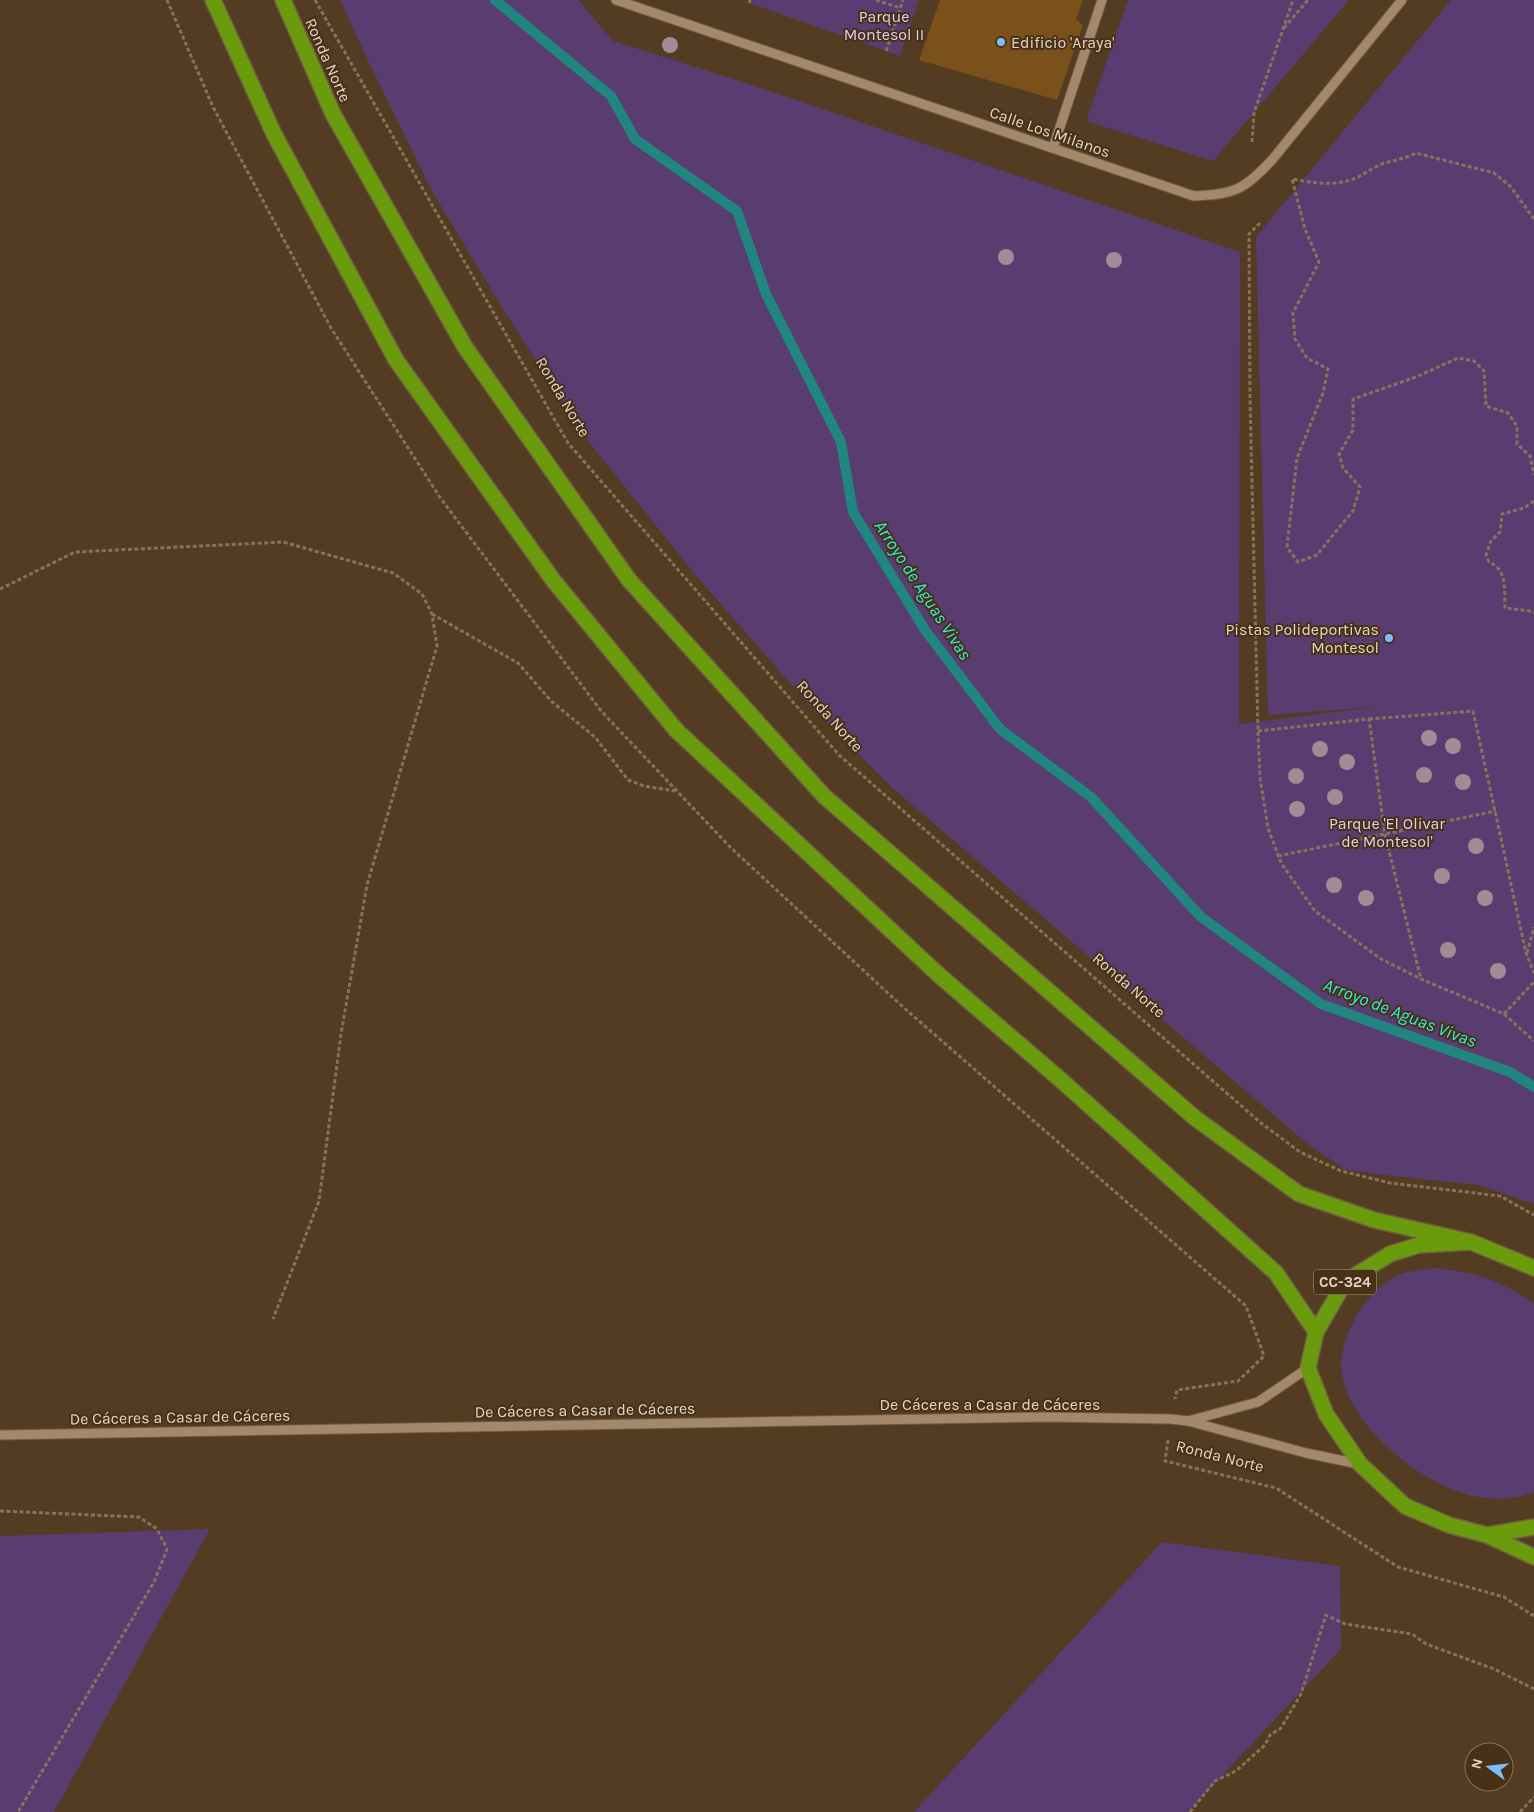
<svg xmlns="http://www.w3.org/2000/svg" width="1534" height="1812" font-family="Karla,sans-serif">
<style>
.green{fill:#5a3d70}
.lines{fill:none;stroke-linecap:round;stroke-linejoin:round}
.stream{stroke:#228680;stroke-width:10}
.building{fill:#7b511b}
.minor-casing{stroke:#6e5b43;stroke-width:11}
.highway-casing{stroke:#6e5b43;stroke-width:18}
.path{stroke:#87735c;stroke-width:3;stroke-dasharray:4 2.5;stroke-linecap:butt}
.minor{stroke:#a3886b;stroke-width:9}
.highway{stroke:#6a9b0d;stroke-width:15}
.tree{fill:#a18b94}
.poi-dot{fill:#7fbdfa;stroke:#483116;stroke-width:2}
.labels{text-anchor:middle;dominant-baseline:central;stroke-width:4;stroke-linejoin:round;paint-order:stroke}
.shield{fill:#483116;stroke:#b4a390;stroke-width:1}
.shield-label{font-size:15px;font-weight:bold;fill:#e2d4c4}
.park-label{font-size:16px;fill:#e0ccf2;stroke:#483116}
.poi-label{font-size:16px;fill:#e2d4c4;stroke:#483116;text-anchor:start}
.street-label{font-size:16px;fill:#e2d4c4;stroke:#483116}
.water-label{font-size:18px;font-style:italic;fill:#31ece2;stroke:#483116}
</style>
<rect width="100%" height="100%" fill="#533c21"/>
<!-- green -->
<g class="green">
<path d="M340,0H578L613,41L749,84L1240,252L1239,724L1375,707L1268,715L1256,237L1451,0H1534V1204L1479,1185L1384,1175L1344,1169L1304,1141L897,792L811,707L698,578L589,442L506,314L433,193L371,67Z"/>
<path d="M750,0H919L900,56L749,3Z"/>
<path d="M1128,0H1349L1213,161L1086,121Z"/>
<path d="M1432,1268C1472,1271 1500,1280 1534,1303V1492C1518,1498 1503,1500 1486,1498C1431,1493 1352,1431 1342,1375C1336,1340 1366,1290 1398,1275C1408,1271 1421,1270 1432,1268Z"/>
<path d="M210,1529L54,1812H0V1536Z"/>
<path d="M1162,1542L1340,1566L1341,1649L1188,1812H914Z"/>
</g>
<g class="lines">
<!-- stream -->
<path class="stream" d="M495,0L611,96L635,139L737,211L766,294L841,442L853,512L925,630L1000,729L1091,797L1201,917L1321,1004L1510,1072L1534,1087"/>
</g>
<!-- building -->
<path class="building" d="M940,0H1083L1076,19L1083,25L1057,100L919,60Z"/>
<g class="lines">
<defs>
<g id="minor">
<path d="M616,0L1194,196C1236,194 1243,190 1272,160L1402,0"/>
<path d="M1053,148L1102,0"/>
<path d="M1188,1421L1258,1402L1308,1368"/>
<path d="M0,1435L1044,1417L1171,1419L1188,1421L1306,1453L1359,1464"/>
</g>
<g id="highway">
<path d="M213,0L274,134L396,360L553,580L676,730L940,976L1062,1081L1276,1273L1316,1332"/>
<path d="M283,0L333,114L465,347L629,580L824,796L1195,1118L1299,1194L1374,1220L1471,1242"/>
<path d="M1534,1268L1471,1242L1419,1245L1390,1254L1345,1282L1316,1332L1308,1368L1326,1414L1360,1464L1405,1506L1449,1525L1487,1535L1534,1527"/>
<path d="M1487,1535L1534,1557"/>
</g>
</defs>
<!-- minor casing -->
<use href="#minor" class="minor-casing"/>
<!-- highway casing -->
<use href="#highway" class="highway-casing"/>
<!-- path -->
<g class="path">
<path d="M167,0L213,107L331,328L441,499L602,712L730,847L903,1007L1246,1306L1264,1356L1238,1381L1177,1390L1175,1399"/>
<path d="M315,0L568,443L839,755L1261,1123L1300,1152L1341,1171L1390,1183L1500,1196L1534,1215"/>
<path d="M876,0L900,8"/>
<path d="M749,3L750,0"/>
<path d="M1284,28L1308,0"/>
<path d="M886,51L903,0"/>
<path d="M1252,142L1254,113L1293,0"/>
<path d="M1534,219L1510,186L1494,173L1416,153C1405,159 1394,160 1382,164C1374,167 1366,173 1358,177C1337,187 1315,183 1292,179L1305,229L1319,262L1293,313L1295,339L1307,358L1328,369L1323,393L1297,458L1287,547L1298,562L1317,555L1337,530L1353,511L1360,487L1343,468L1339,454L1353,430V399L1416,377L1458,358L1474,361L1484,371L1486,406L1508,413L1517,426V444L1530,456L1534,475"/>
<path d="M1260,223L1249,234L1250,399L1258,731L1260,778L1268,828L1281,863L1315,911L1381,959L1421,979L1504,1014L1534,1041"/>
<path d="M1534,501L1524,508L1502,514L1500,532L1491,541L1486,555L1489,562C1508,570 1504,591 1505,608L1530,611L1534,613"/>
<path d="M0,589L75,552L283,542L393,573L422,594L432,614L437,646L367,885L341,1034L319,1201L273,1319"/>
<path d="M432,614L518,663L551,701L595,737L628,780L644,786L675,791"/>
<path d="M1369,719L1473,711L1526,953L1534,973"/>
<path d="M1258,731L1369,719L1385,835L1421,979"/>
<path d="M1278,856L1496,811"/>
<path d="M1527,953L1534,927"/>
<path d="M1504,1014L1534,982"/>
<path d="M1168,1440L1165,1461L1276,1488L1398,1567L1504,1597L1534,1616"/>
<path d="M0,1511L139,1517L157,1529L167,1549L154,1582L18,1812"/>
<path d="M1190,1812L1215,1781L1236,1771L1265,1745L1270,1735L1281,1728L1301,1694L1326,1615L1345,1624L1412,1634L1426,1644L1494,1669L1534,1689"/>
<path d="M1520,1812L1534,1797"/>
</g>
<!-- minor -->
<use href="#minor" class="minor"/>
<!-- highway -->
<use href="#highway" class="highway"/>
</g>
<!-- trees -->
<g class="tree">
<circle cx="670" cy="45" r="8"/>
<circle cx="1006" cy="257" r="8"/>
<circle cx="1114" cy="260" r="8"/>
<circle cx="1429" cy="738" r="8"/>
<circle cx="1453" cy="746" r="8"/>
<circle cx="1320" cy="749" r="8"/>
<circle cx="1347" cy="762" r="8"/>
<circle cx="1424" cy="775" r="8"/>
<circle cx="1296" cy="776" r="8"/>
<circle cx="1463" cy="782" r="8"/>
<circle cx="1335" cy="797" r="8"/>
<circle cx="1297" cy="809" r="8"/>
<circle cx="1476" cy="846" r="8"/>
<circle cx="1442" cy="876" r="8"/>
<circle cx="1334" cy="885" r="8"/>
<circle cx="1366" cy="898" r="8"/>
<circle cx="1485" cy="898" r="8"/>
<circle cx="1448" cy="950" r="8"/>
<circle cx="1498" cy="971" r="8"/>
</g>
<!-- markers -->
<g class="poi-dot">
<circle cx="1001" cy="42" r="5"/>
<circle cx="1389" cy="638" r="5"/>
</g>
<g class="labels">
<!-- shield labels -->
<rect class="shield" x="1314" y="1269.5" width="62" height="25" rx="4"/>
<g class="shield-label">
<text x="1345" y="1282">CC-324</text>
</g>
<!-- park labels -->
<g class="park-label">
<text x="884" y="16">Parque<tspan x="884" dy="18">Montesol II</tspan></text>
<text x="1387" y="823">Parque 'El Olivar<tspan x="1387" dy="18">de Montesol'</tspan></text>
</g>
<!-- poi labels -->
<g class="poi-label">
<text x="1011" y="42">Edificio 'Araya'</text>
<text x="1379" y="629" text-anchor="end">Pistas Polideportivas<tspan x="1379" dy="18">Montesol</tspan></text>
</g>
<!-- street labels -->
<g class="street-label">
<text transform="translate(328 60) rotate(66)">Ronda Norte</text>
<text transform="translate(1050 132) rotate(19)">Calle Los Milanos</text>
<text transform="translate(563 397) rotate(59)">Ronda Norte</text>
<text transform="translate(830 716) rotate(48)">Ronda Norte</text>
<text transform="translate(1129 985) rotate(41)">Ronda Norte</text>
<text x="990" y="1404">De Cáceres a Casar de Cáceres</text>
<text transform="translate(585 1410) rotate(-1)">De Cáceres a Casar de Cáceres</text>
<text transform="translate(180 1417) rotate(-1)">De Cáceres a Casar de Cáceres</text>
<text transform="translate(1220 1456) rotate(14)">Ronda Norte</text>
</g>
<!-- water labels -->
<g class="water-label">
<text transform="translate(923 590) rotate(57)">Arroyo de Aguas Vivas</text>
<text transform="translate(1400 1013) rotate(21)">Arroyo de Aguas Vivas</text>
</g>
</g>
<!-- north arrow -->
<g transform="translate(1489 1767) rotate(285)"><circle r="24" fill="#483116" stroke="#86725c"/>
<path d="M0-4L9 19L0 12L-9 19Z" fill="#7fbdfa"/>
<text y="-8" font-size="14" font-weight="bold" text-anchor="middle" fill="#e2d4c4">N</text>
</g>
</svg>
